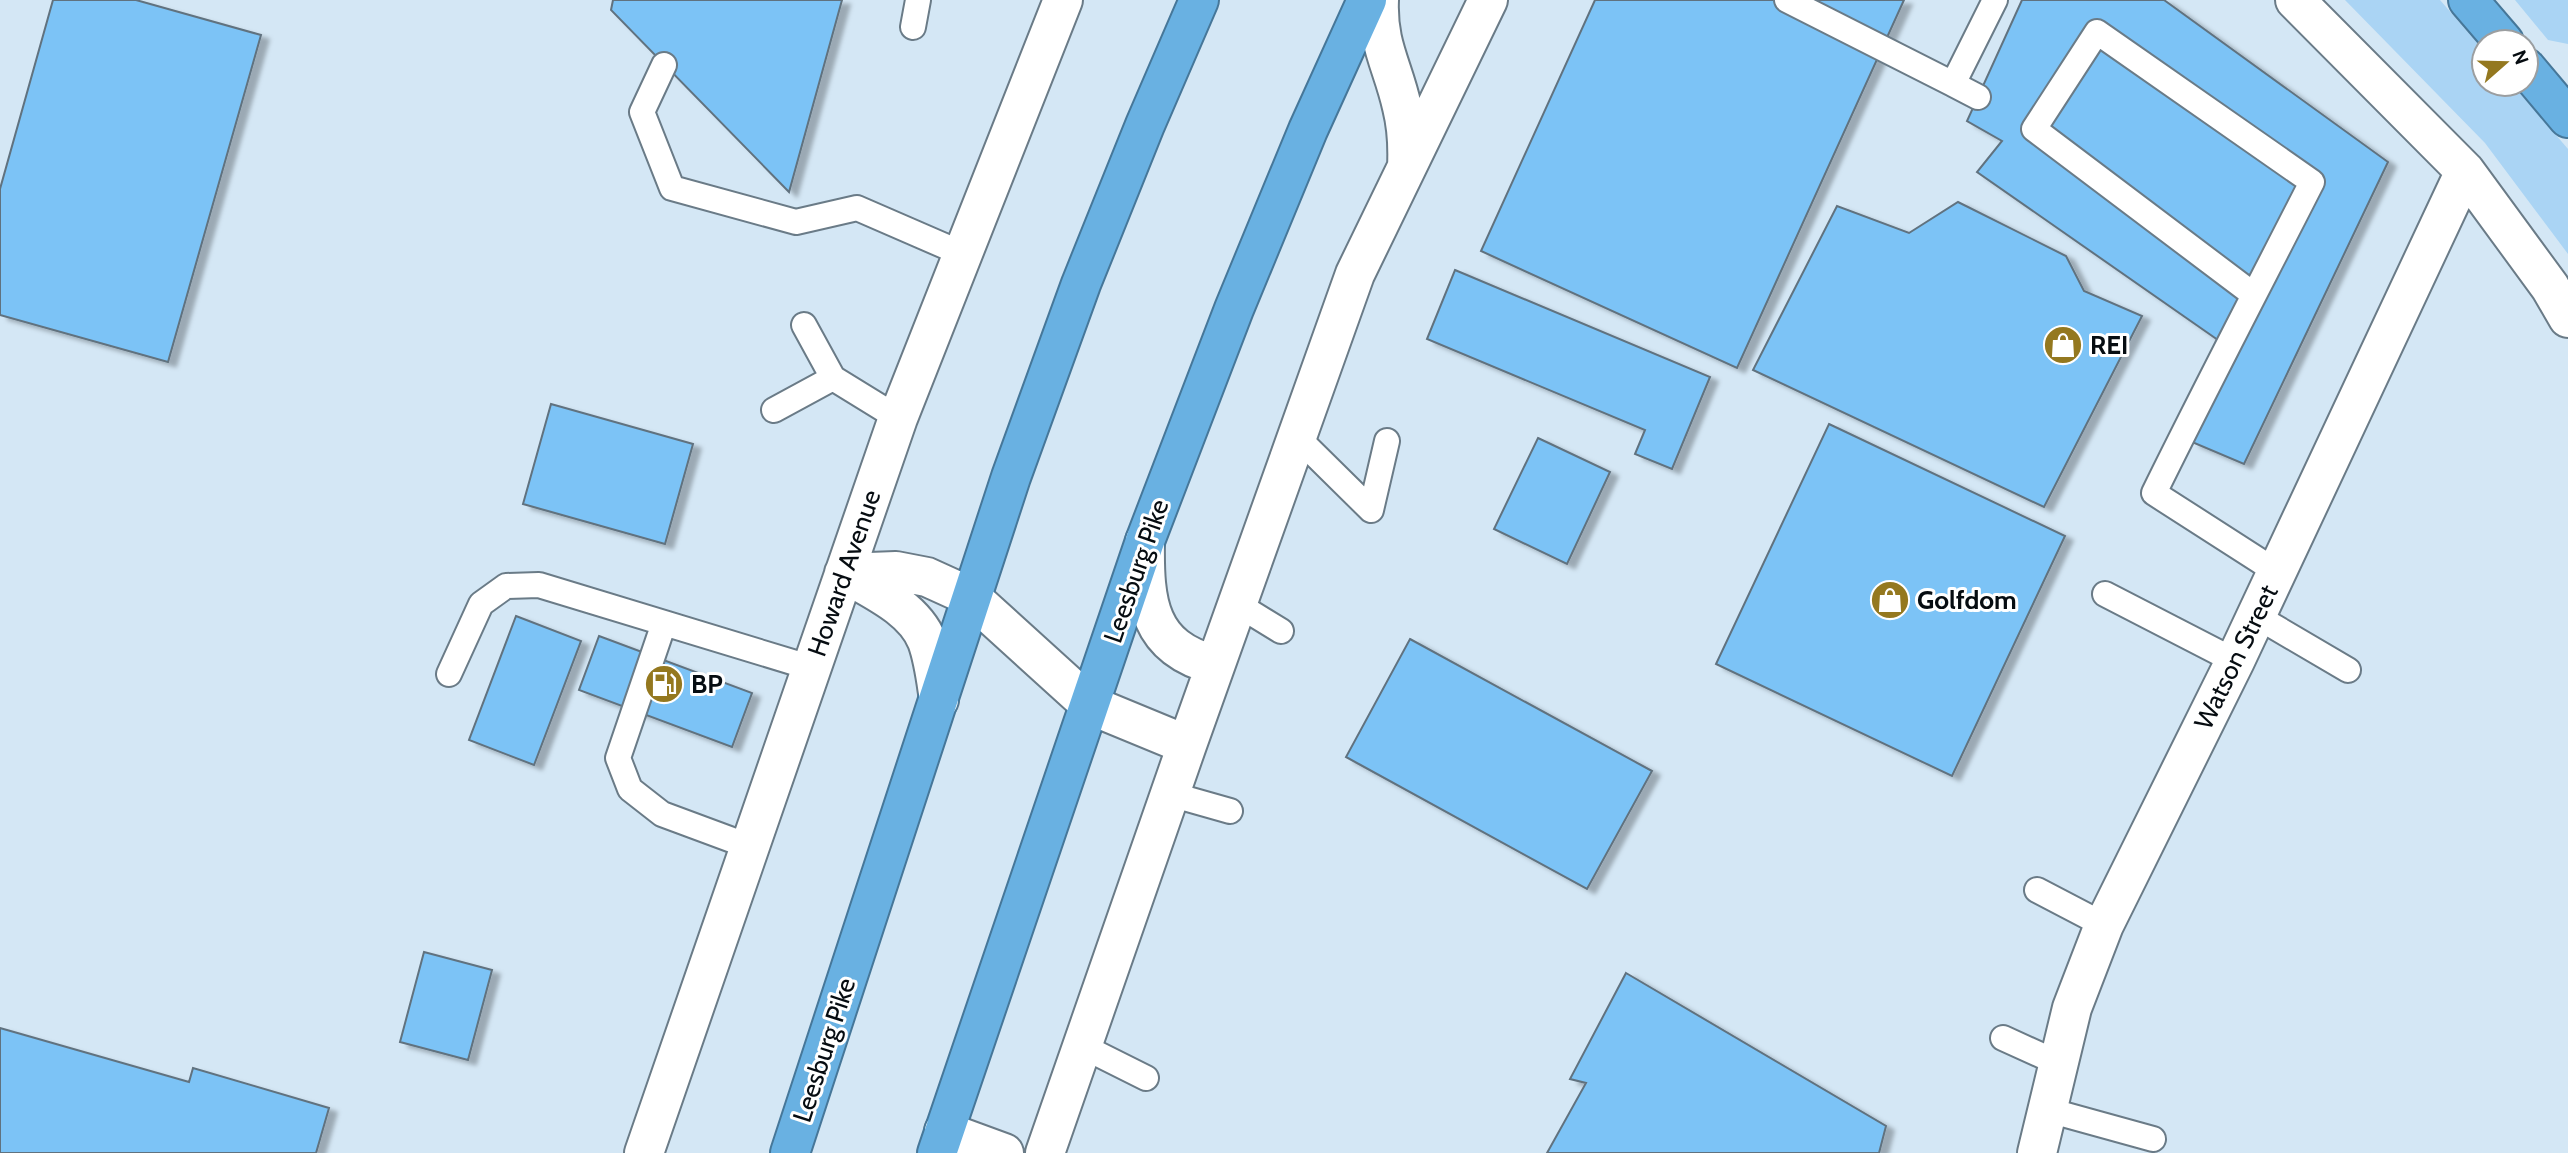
<svg xmlns="http://www.w3.org/2000/svg" width="2568" height="1153" font-family="Cabin,sans-serif">
  <style>
    .green { fill: #aad4f4 }
    .building { fill: #7bc3f6; stroke: #61727f; stroke-width: 2; filter: url(#shadow) }
    .lines { fill: none; stroke-linecap: round; stroke-linejoin: round }
    .lane-casing { stroke: #6a7b87; stroke-width: 28 }
    .street-casing { stroke: #6a7b87; stroke-width: 42 }
    .highway-casing { stroke: #467799; stroke-width: 42 }
    .lane { stroke: #fff; stroke-width: 24 }
    .street { stroke: #fff; stroke-width: 38 }
    .highway { stroke: #69b1e2; stroke-width: 38 }
    .labels { text-anchor: middle; stroke-width: 6; stroke-linejoin: round; paint-order: stroke }
    .poi-label { font-size: 26px; font-weight: bold; fill: #060c11; stroke: #fff; text-anchor: start }
    .street-label { font-size: 26px; fill: #060c11; stroke: #fff }
  </style>
  <defs>
    <filter id="shadow"><feDropShadow dx="8" dy="4.5" stdDeviation="2" flood-color="#0004"/></filter>
  </defs>
  <rect width="100%" height="100%" fill="#d4e7f5"/>
  <!-- green -->
  <path class="green" d="M2345,0H2440L2484,51V84H2512L2568,149V254L2485,143Z
    M2515,0H2568V44L2548,40Z"/>
  <!-- building -->
  <path class="building" d="M53,0H136L261,35L168,362L0,315V189Z
    M613,0H842L789,192L611,10Z
    M1595,0H1904L1737,368L1481,251Z
    M2022,0H2164L2388,162L2244,464L2192,442L2238,354L1977,172L2002,141L1967,121Z
    M1958,202L2066,256L2084,291L2142,316L2044,507L1753,370L1837,206L1909,233Z
    M1455,270L1710,377L1672,469L1635,454L1645,430L1427,339Z
    M551,404L693,444L665,544L523,504Z
    M1829,424L2065,536L1952,776L1716,664Z
    M1538,438L1610,472L1567,564L1494,529Z
    M516,616L581,641L534,765L469,740Z
    M599,636L752,693L732,747L579,690Z
    M1410,639L1652,771L1587,889L1346,757Z
    M424,952L492,970L468,1060L400,1042Z
    M1626,973L1886,1126L1879,1153H1547L1586,1083L1570,1079Z
    M0,1028L189,1082L193,1068L329,1108L316,1153H0Z"/>
  <g class="lines">
    <!-- lane casing -->
    <g class="lane-casing">
      <path id="lane" d="M1787,0L1953,84
        M913,27L918,0
        M664,65L642,112L672,188L796,222L857,208L963,254
        M1978,97L1953,84L1995,0
        M2254,295L2034,129L2097,32L2312,182C2259,286 2205,389 2154,493L2277,572
        M833,378L898,418
        M774,410L833,378L804,325
        M1297,437L1371,510
        M1371,510L1387,441
        M2105,594L2235,661
        M1237,604L1281,631
        M2256,616L2348,670
        M664,623L618,758L630,789L662,814L751,847
        M449,674L481,604L506,586L539,585L812,668
        M1170,794L1230,811
        M2037,890L2104,925
        M2003,1038L2058,1063
        M1082,1046L1146,1078
        M2048,1110L2153,1139"/>
    </g>
    <!-- street casing -->
    <g class="street-casing">
      <path id="street" d="M1379,0C1377,45 1393,66 1402,107C1407,127 1408,146 1407,167
        M2295,0L2465,171L2550,287L2568,318
        M1145,541C1144,602 1148,648 1215,665
        M844,573L896,571L927,577L971,597L1090,705L1187,745
        M844,573C873,590 914,608 927,641C934,660 936,680 939,700
        M944,1131L1004,1153
        M644,1153L898,418L1063,0
        M1045,1153L1187,745L1355,274L1488,0
        M2037,1153L2072,1008L2104,925L2235,661L2465,171"/>
    </g>
    <!-- highway casing -->
    <g class="highway-casing">
      <path id="highway" d="M2468,0L2504,42
        M2526,68L2568,118
        M790,1153L1011,477L1081,284L1145,125L1199,0
        M937,1153L1145,541L1234,309L1308,130L1367,0"/>
    </g>
    <!-- lane -->
    <use href="#lane" class="lane"/>
    <!-- street -->
    <use href="#street" class="street"/>
    <!-- highway -->
    <use href="#highway" class="highway"/>
  </g>
  <!-- icons -->
  <defs>
    <g id="shop-disc" transform="scale(2.0125)"><circle r="9.5" fill="#94781f" stroke="#fff"/><path d="M-5-2.5h2.3a2.7 3.5 0 0 1 5.4 0H5L5.5 6h-11ZM-1.5-2.5h3a1.5 2.3 0 0 0-3 0Z" fill="#fff"/></g>
    <g id="fuel-disc" transform="scale(2.0125)"><circle r="9.5" fill="#94781f" stroke="#fff"/><path d="M-5.5-6h7V0h2V4h1.3V-2.5L3-4.5l.8-.8L6-3V5H2.5V1h-1V6h-7ZM-4.2-4.7v3.2H.2V-4.7Z" fill="#fff"/></g>
  </defs>
  <g fill-rule="evenodd">
    <use href="#shop-disc" x="2063" y="345"/>
    <use href="#shop-disc" x="1890" y="600"/>
    <use href="#fuel-disc" x="664" y="684"/>
  </g>
  <g class="labels">
    <!-- poi labels -->
    <g class="poi-label">
      <text x="2090" y="354">REI</text>
      <text x="1917" y="609">Golfdom</text>
      <text x="691" y="693">BP</text>
    </g>
    <!-- street labels -->
    <g class="street-label">
      <text transform="translate(1136 571) rotate(-71)" y="9">Leesburg Pike</text>
      <text transform="translate(844 573) rotate(-71)" y="9">Howard Avenue</text>
      <text transform="translate(2236 657) rotate(-64)" y="9">Watson Street</text>
      <text transform="translate(824 1050) rotate(-72)" y="9">Leesburg Pike</text>
    </g>
  </g>
  <!-- north arrow -->
  <g transform="translate(2505 63) rotate(70)"><circle r="33" fill="#ffffff" stroke="#9b9ea0" stroke-width="2"/>
  <path d="M0-5L12 26L0 18L-12 26Z" fill="#94781f"/>
  <text y="-10" font-size="19" font-weight="bold" text-anchor="middle" fill="#060c11">N</text>
  </g>
</svg>
